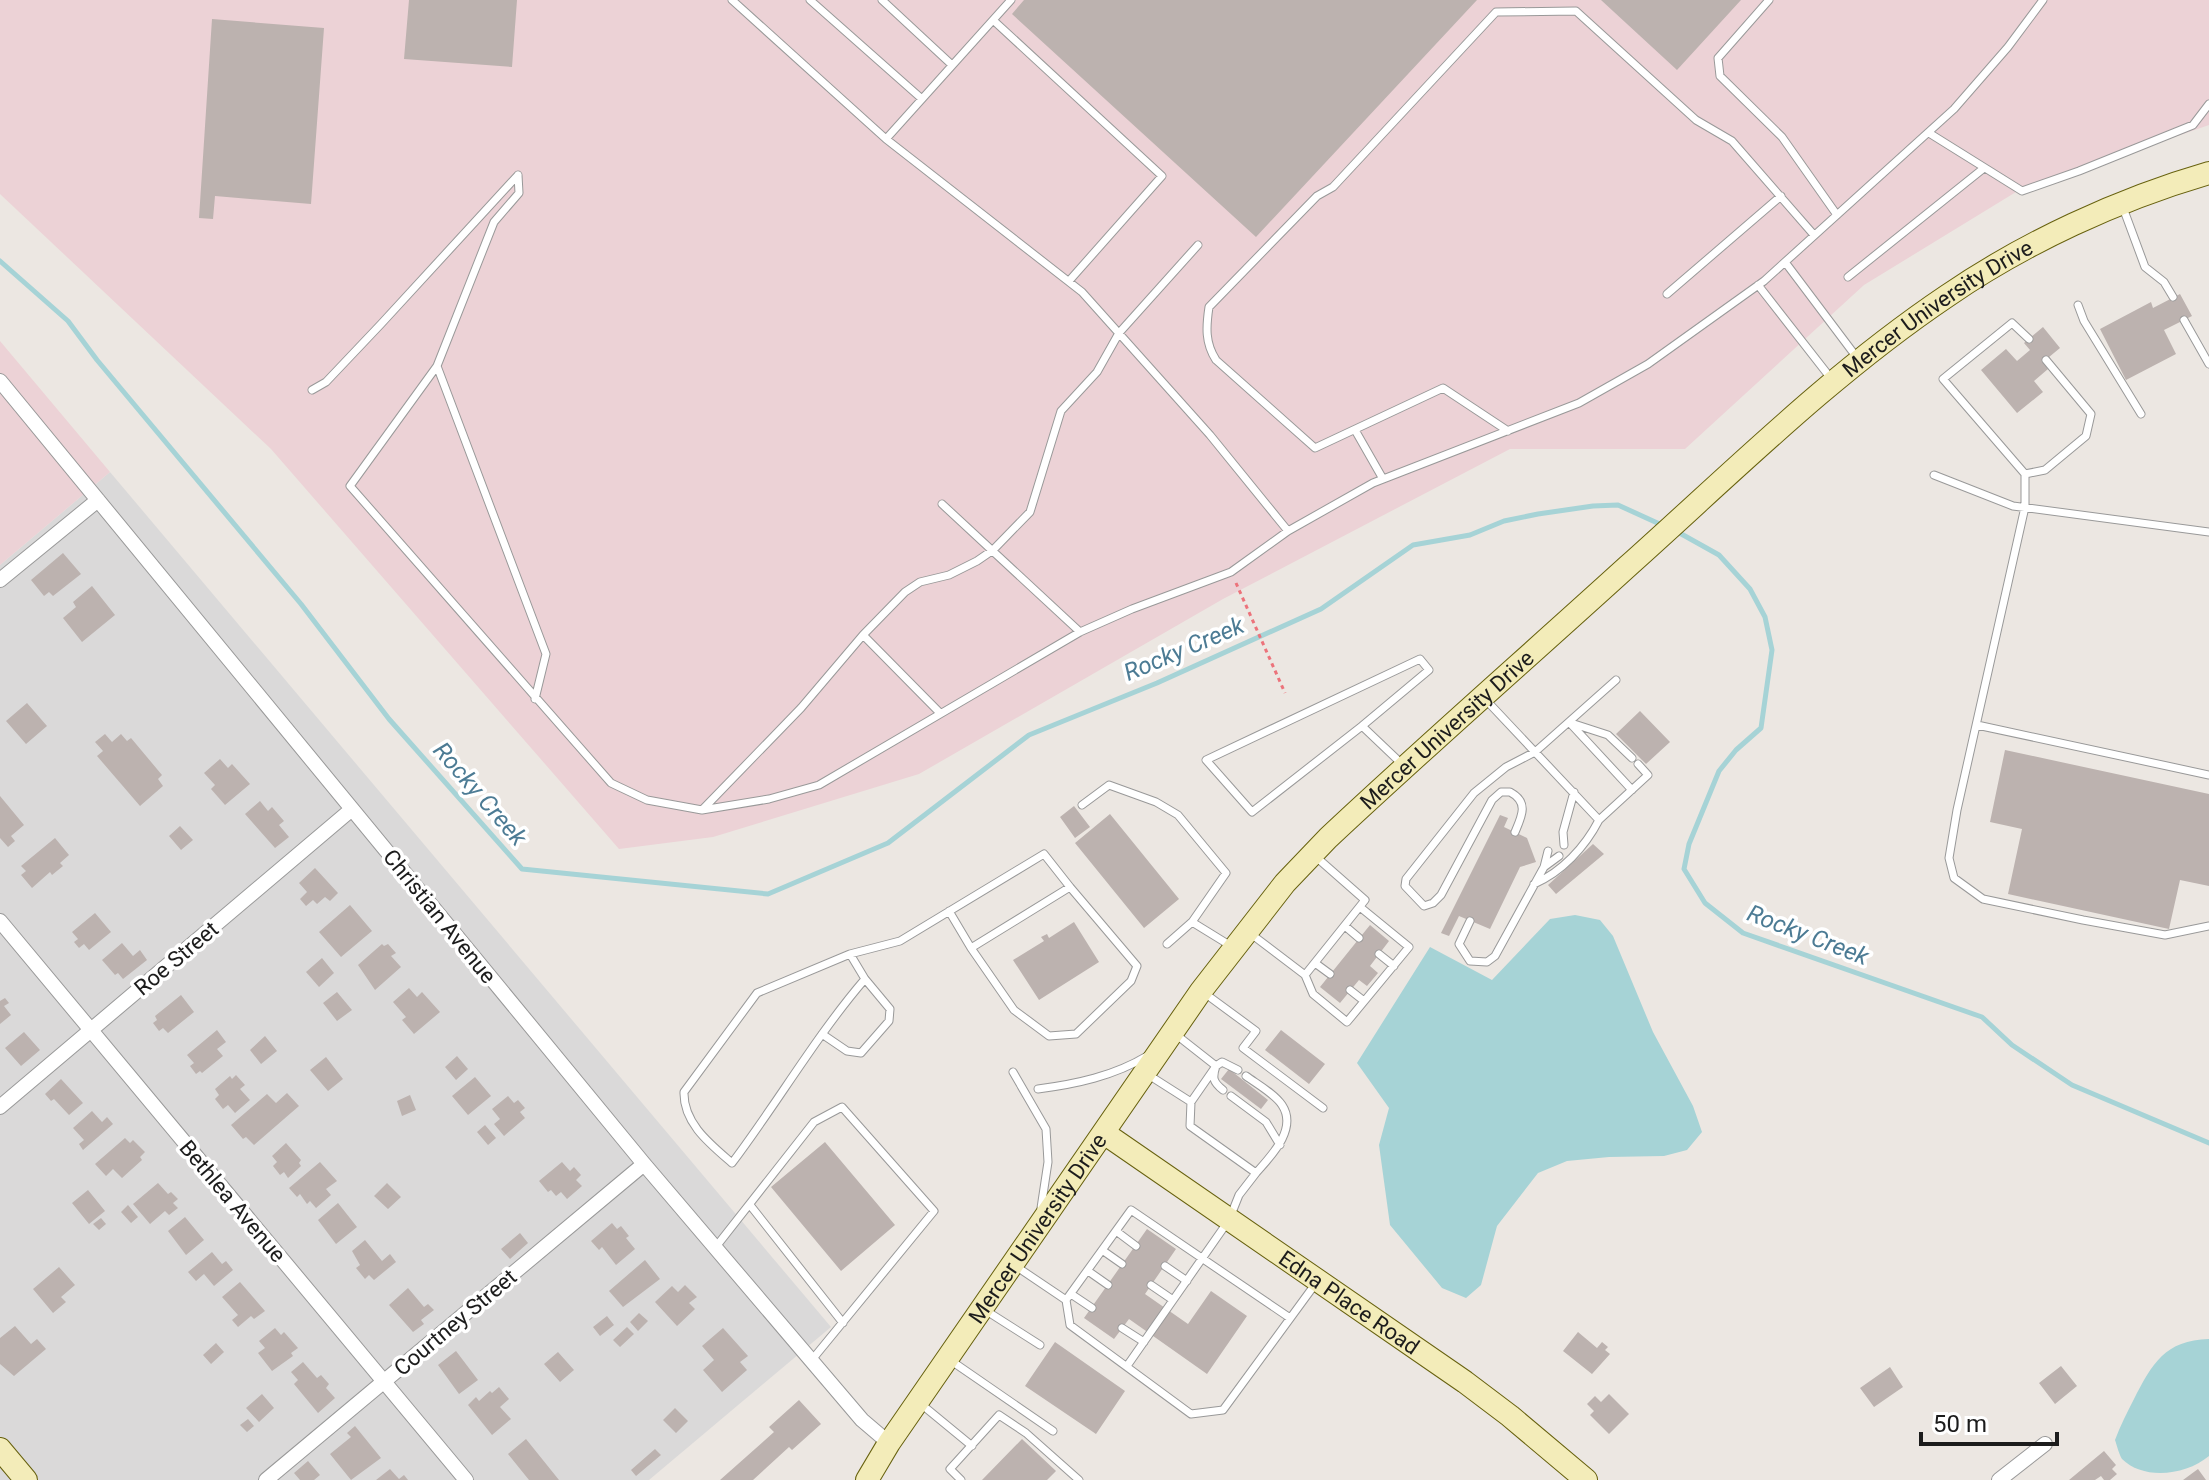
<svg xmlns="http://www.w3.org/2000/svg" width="2209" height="1480" font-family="Roboto,sans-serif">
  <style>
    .residential { fill: #dad9d9 }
    .commercial { fill: #ecd2d6 }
    .water { fill: #a6d3d6 }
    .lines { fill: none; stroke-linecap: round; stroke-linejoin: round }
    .stream { stroke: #a6d3d6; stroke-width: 5 }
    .building { fill: #bcb2af }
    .lane-casing { stroke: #999; stroke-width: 9 }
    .street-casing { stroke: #999; stroke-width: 16 }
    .secondary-casing { stroke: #67610e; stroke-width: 24 }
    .path { stroke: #ec737b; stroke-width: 3; stroke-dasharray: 4 4; stroke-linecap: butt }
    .lane { stroke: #fff; stroke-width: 7 }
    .street { stroke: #fff; stroke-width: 14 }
    .secondary { stroke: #f3ecb9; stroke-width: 22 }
    .labels { text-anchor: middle; stroke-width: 7; stroke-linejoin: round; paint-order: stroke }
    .street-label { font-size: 22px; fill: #1c1c1c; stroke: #fff }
    .water-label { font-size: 24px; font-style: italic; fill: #4c7b94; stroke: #fff }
  </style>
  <rect width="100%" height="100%" fill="#ece7e2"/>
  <!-- residential -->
  <path class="residential" d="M110,472L831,1327L649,1480H0V565Z"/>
  <!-- commercial -->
  <path class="commercial" d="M0,0H2209V125L2016,192L1864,285L1685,449H1510L1223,599L919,774L713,837L619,849L271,449L0,194Z
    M0,341L110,472L0,565Z"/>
  <!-- water -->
  <path class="water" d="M1575,915L1600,920L1613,936L1653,1032L1693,1106L1702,1132L1687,1150L1664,1156L1609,1157L1567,1161L1538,1173L1497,1226L1481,1285L1466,1298L1442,1288L1390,1225L1379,1145L1389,1108L1357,1063L1430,947L1492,980L1550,919Z
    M2209,1339V1456C2185,1476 2143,1480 2122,1459C2119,1454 2117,1446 2115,1440C2120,1426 2127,1413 2134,1399C2152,1364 2165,1340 2209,1339Z"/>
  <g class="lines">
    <!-- stream -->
    <path class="stream" d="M0,261L68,321L97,360L301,604L389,719L522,869L768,894L888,843L1029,735L1157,683L1321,609L1413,545L1470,535L1504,521L1538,514L1593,506L1618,505L1664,526
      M1676,531L1719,555L1750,589L1765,617L1772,650L1761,728L1736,750L1719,771L1689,844L1684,869L1705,903L1743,933L1982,1017L2012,1045L2072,1085L2209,1143"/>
  </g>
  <!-- building -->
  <path class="building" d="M409,0H517L512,67L404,59Z
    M1024,0H1477L1256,237L1012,14Z
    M1601,0H1741L1677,70Z
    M212,19L324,28L311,204L215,196L213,219L199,218Z
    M2180,294L2192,316L2164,330L2176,354L2126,380L2100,329L2151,302L2153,308Z
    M2043,327L2060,348L2043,362L2048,369L2034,381L2043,392L2017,413L1981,370L2006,349L2017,361L2030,350L2024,343Z
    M63,553L81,574L53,596L49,592L44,596L31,580Z
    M92,586L115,615L82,642L63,618L76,607L73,602Z
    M27,703L47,726L26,744L6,721Z
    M1640,711L1670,742L1646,764L1616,734Z
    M105,734L112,742L121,734L127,741L131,738L162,775L158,779L163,786L140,806L97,756L103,751L95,742Z
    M2005,750L2209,794V886L2180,880L2169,929L2008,894L2022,829L1990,822Z
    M220,759L228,768L232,764L250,784L225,805L211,789L215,785L204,773Z
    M0,796L24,825L11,836L15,841L8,847L0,838Z
    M260,801L268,811L272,807L284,821L279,825L289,837L275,848L245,814Z
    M1074,806L1090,827L1075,838L1060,817Z
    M1110,814L1179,899L1144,928L1075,843Z
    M1500,815L1508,818L1504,827L1527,838L1536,862L1520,867L1490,929L1459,916L1449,936L1441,933Z
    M180,826L193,840L181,850L169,836Z
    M55,838L69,855L60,863L63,866L52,875L50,872L32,888L21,875L26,871L21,866Z
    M1593,844L1604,854L1556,894L1548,885Z
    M315,868L338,893L330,901L325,897L317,904L313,900L306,906L300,899L307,892L299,883Z
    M350,905L372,931L341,957L319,932Z
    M95,913L111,932L89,950L84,944L79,948L74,942L78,939L72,932Z
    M1074,922L1099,962L1039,1000L1013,960L1044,941L1041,937L1047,934L1049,938Z
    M1370,925L1389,941L1370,966L1378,973L1367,986L1359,980L1340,1003L1320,987Z
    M122,943L133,956L140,950L147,960L123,979L118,973L115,975L102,960Z
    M382,944L384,946L388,944L396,953L391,956L401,967L375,990L358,965Z
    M322,958L334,973L319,987L306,972Z
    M409,988L417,997L422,992L440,1012L414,1034L402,1020L406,1017L393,1002Z
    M337,992L352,1010L337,1021L323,1003Z
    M181,995L194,1012L168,1033L163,1028L159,1031L153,1023L157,1020L155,1016Z
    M5,998L9,1003L4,1006L11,1015L0,1024V1001Z
    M217,1030L226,1042L217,1049L223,1056L202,1073L200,1071L196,1074L190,1066L194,1063L187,1055Z
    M1281,1030L1325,1064L1309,1084L1265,1050Z
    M24,1032L40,1050L21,1066L5,1048Z
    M265,1036L277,1051L261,1064L250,1050Z
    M457,1056L468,1069L456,1080L445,1067Z
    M326,1057L343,1079L328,1091L310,1070Z
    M1229,1069L1268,1100L1261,1109L1221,1079Z
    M236,1075L245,1085L240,1089L250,1100L235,1113L228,1105L223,1109L215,1099L219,1095L215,1089L230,1076L232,1079Z
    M475,1077L491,1096L468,1115L452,1096Z
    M61,1079L83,1103L69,1115L54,1099L51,1101L45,1094Z
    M287,1093L299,1106L254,1145L246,1137L243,1139L231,1125L267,1094L276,1103Z
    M410,1095L416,1110L402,1116L397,1101Z
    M508,1096L514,1103L518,1100L525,1108L520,1112L525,1118L504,1136L494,1124L500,1119L492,1109Z
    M92,1111L102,1122L107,1117L113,1124L83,1150L79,1144L84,1140L73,1128Z
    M485,1125L496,1138L488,1145L477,1132Z
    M125,1138L130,1143L133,1140L145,1152L140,1157L142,1160L122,1178L113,1169L106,1176L95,1164Z
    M825,1142L895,1225L841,1271L771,1187Z
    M286,1143L301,1160L299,1163L301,1166L288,1178L284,1172L280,1175L273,1166L277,1162L272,1156Z
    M320,1162L337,1181L326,1189L331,1195L316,1208L310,1201L307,1204L300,1194L297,1197L289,1188Z
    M562,1162L570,1171L574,1167L581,1175L576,1180L582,1186L567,1199L561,1192L556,1196L551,1190L548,1192L539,1181Z
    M158,1183L168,1194L171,1192L178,1199L173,1203L178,1208L169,1215L165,1211L150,1224L133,1204Z
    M387,1183L401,1197L388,1209L374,1196Z
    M88,1190L105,1211L89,1224L72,1203Z
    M338,1203L357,1227L336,1244L318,1220Z
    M128,1205L138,1217L131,1223L121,1212Z
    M185,1217L204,1240L186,1255L168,1231Z
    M101,1218L106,1224L99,1230L93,1224Z
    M612,1223L617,1229L621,1226L629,1236L626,1238L635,1249L616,1265L602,1247L599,1250L591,1241Z
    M1147,1229L1176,1249L1145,1294L1188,1324L1211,1291L1247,1316L1207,1374L1129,1319L1114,1339L1084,1318Z
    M520,1233L528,1243L510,1259L501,1249Z
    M365,1240L382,1261L390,1254L396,1262L374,1280L369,1275L365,1279L356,1268L360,1265L352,1251Z
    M212,1252L222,1264L226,1261L233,1270L214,1286L204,1274L196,1281L188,1272Z
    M645,1260L660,1279L623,1307L609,1291Z
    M59,1267L75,1285L61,1297L66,1302L53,1313L33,1289Z
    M240,1282L265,1311L254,1319L251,1316L238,1327L232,1320L238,1315L222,1297Z
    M685,1285L697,1297L689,1303L695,1309L677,1326L655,1302L672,1286L678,1292Z
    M408,1288L424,1307L428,1304L434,1310L421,1320L424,1324L413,1332L389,1305Z
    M639,1313L648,1321L638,1331L630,1322Z
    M607,1316L614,1325L600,1336L593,1327Z
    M15,1326L31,1344L37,1339L46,1349L14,1376L0,1364V1338Z
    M627,1327L634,1334L620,1347L613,1340Z
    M275,1328L281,1335L284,1332L298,1348L291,1353L293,1356L272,1371L258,1353L265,1348L259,1341Z
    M723,1328L748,1356L740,1362L747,1370L722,1392L703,1370L714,1360L702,1346Z
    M1578,1332L1597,1348L1602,1342L1608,1347L1605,1350L1610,1354L1592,1374L1563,1351Z
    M1055,1342L1125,1391L1096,1434L1025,1386Z
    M216,1343L224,1352L211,1364L203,1355Z
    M456,1351L478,1380L459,1394L438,1365Z
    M558,1352L574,1370L560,1382L544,1364Z
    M303,1362L317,1378L321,1375L329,1384L326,1388L335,1398L318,1413L294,1384L298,1380L291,1372Z
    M2061,1366L2077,1386L2055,1404L2039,1383Z
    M1890,1367L1903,1387L1874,1407L1860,1388Z
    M499,1387L509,1399L500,1407L511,1419L492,1435L468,1405L476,1397L479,1401L490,1391L492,1393Z
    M262,1394L274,1408L259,1422L246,1408Z
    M1609,1394L1629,1414L1609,1434L1590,1415L1594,1411L1587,1404L1595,1396L1601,1402Z
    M799,1400L821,1424L792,1450L789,1447L753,1480H720L774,1432L769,1427Z
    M675,1408L688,1421L676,1433L663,1420Z
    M248,1419L254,1426L247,1432L240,1425Z
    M355,1426L381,1458L351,1480L330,1454L351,1437L347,1433Z
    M526,1439L559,1480H529L508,1454Z
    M1022,1439L1056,1471L1047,1480H982Z
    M655,1449L661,1455L636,1476L631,1470Z
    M2104,1451L2116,1465L2112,1469L2117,1474L2110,1480H2104L2101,1476L2095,1480H2069Z
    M308,1461L320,1475L314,1480H300L294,1473Z
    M390,1469L399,1479L404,1475L408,1480H376Z
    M2198,1469L2206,1480H2183Z"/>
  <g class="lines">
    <!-- lane casing -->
    <g class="lane-casing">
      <path id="lane" d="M732,0L886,139L1082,292L1210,435L1288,531
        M810,0L922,99
        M882,0L952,65
        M1769,0L1718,58L1720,76L1782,137L1837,215
        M993,20L1162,176L1069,281
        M1929,133L2022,191L2079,171L2193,125L2209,104
        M886,139L1011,0
        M518,175L519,193L494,222L437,366L350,486L611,783L647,800L702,810L769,799L819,785L1080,632L1132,609L1231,572L1288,531L1373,483L1579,403L1648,364L1764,281L1954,109L2008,47L2043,0
        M2122,205L2145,267L2164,282L2173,297
        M1785,262L1858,359
        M1848,277L1984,168
        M1758,285L1833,381
        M1667,294L1781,196
        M2078,305L2084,321L2141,414
        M2184,320L2209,364
        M2029,339L2012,323L1943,379L2025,474V507L1957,810L1949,858L1954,878L1983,899L2083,920L2165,935L2209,926
        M437,366L546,654L535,699
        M312,390L326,382L381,324L518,175
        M1355,430L1383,479
        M1508,431L1443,388L1315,448L1216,360C1205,343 1206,327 1209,307L1317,196L1333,187L1496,12L1576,11L1696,120L1732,141L1814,235
        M2025,474L2045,470L2086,436L2091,414L2046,360
        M1934,475L2013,506L2209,532
        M942,504L1080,632
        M863,635L940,713
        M1486,700L1599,820L1648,775L1638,764
        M1569,722L1632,790
        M1571,723L1608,735L1632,758
        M1977,725L2209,775
        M1362,726L1252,812L1206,760L1420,659L1429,670L1362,726L1403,765
        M1082,805L1109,785L1156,802L1178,815L1226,873L1192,922
        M703,809L801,708L863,635L905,592L920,582L949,575L977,561L993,550L1030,512L1061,411L1097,372L1119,333L1198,245
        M1515,832C1522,816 1529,802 1510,792H1501L1492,800L1441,895L1433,903L1424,906L1405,886L1406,879L1474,793L1506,767L1535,752L1616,680
        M1564,845L1563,832L1574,792
        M1544,867L1559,856
        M1534,884C1562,872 1585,847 1599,820
        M949,911L971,948
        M1470,921L1459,944L1470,961L1487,962L1495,956L1544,867L1548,851
        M1345,926L1359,938
        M1251,934L1305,975L1365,900L1315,856
        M1167,944L1192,922L1231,946
        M850,954L900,941L1044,854L1070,887L971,948L1014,1010L1049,1036L1076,1034L1131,981L1137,966L1070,887
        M1379,954L1394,966
        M1315,963L1330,974
        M1305,975L1313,994L1347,1022L1409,947L1360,907
        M1350,990L1364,1001
        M1203,992L1256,1031L1243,1048L1323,1108
        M1174,1033L1216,1066C1212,1078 1213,1082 1223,1090
        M822,1034L847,1051L861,1053L889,1021L890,1009L865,979L850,954L757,993L684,1092C683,1123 710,1144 732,1163C778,1102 816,1036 865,979
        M1013,1072L1046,1129L1048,1162L1041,1208
        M1147,1074L1191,1102
        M1246,1076C1257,1084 1275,1094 1282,1105C1298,1129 1271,1156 1256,1173
        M1038,1089C1076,1084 1114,1076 1147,1056
        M1231,1096L1266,1122L1280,1145
        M750,1205L843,1323
        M1116,1231L1136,1246
        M715,1248L814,1122L842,1107L934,1211L811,1361
        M1102,1250L1122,1264
        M1014,1265L1066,1300L1070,1325L1191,1414L1223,1410L1316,1283
        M1165,1266L1187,1281
        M1088,1271L1108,1285
        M1151,1285L1173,1300
        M1071,1294L1092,1308
        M1066,1300L1131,1210L1290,1318
        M985,1310L1040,1345
        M1122,1328L1144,1342
        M950,1360L1053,1431
        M1127,1366L1229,1220L1239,1195L1256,1173L1190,1126L1191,1102L1216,1066L1222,1062L1238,1070
        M921,1404L972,1446
        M961,1480L950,1469L999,1415L1026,1433L1079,1480"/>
    </g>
    <!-- street casing -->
    <g class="street-casing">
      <path id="street" d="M0,381L644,1164L862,1420L889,1443
        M0,580L98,500
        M0,921L466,1480
        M0,1107L352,809
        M266,1480L644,1164
        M1999,1480L2045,1444"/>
    </g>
    <!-- secondary casing -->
    <g class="secondary-casing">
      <g id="secondary">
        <path id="s1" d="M1104,1133L1465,1382L1510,1416L1586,1480"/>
        <path d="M0,1449L26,1480"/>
        <path id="s2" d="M867,1480L889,1443L1201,991L1285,883L1328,838C1426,746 1528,657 1628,566C1732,473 1831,374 1947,296C2024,243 2119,199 2209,173"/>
      </g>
    </g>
    <!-- path -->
    <path class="path" d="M1236,583L1285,693"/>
    <!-- lane -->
    <use href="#lane" class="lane"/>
    <!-- street -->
    <use href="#street" class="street"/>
    <!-- secondary -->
    <use href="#secondary" class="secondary"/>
  </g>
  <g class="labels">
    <!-- street labels -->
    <g class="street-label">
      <text dy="8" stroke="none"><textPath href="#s2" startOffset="1600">Mercer University Drive</textPath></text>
      <text dy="8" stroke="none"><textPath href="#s2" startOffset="952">Mercer University Drive</textPath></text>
      <text transform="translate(440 916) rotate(51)" y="8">Christian Avenue</text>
      <text transform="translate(176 958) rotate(-40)" y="8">Roe Street</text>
      <text transform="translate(233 1201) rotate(50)" y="8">Bethlea Avenue</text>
      <text dy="8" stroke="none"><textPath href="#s2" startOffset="304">Mercer University Drive</textPath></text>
      <text dy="8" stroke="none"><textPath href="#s1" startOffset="298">Edna Place Road</textPath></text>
      <text transform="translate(455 1322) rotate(-40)" y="8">Courtney Street</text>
    </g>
    <!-- water labels -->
    <g class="water-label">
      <text transform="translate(1184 649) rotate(-23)" y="8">Rocky Creek</text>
      <text transform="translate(480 794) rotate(49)" y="8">Rocky Creek</text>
      <text transform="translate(1808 935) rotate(21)" y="8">Rocky Creek</text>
    </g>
  </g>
  <!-- scale -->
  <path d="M1921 1432v12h136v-12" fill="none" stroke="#1c1c1c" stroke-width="4"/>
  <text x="1933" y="1432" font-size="24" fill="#1c1c1c" stroke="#ffffff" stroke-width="6" paint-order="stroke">50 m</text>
</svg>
